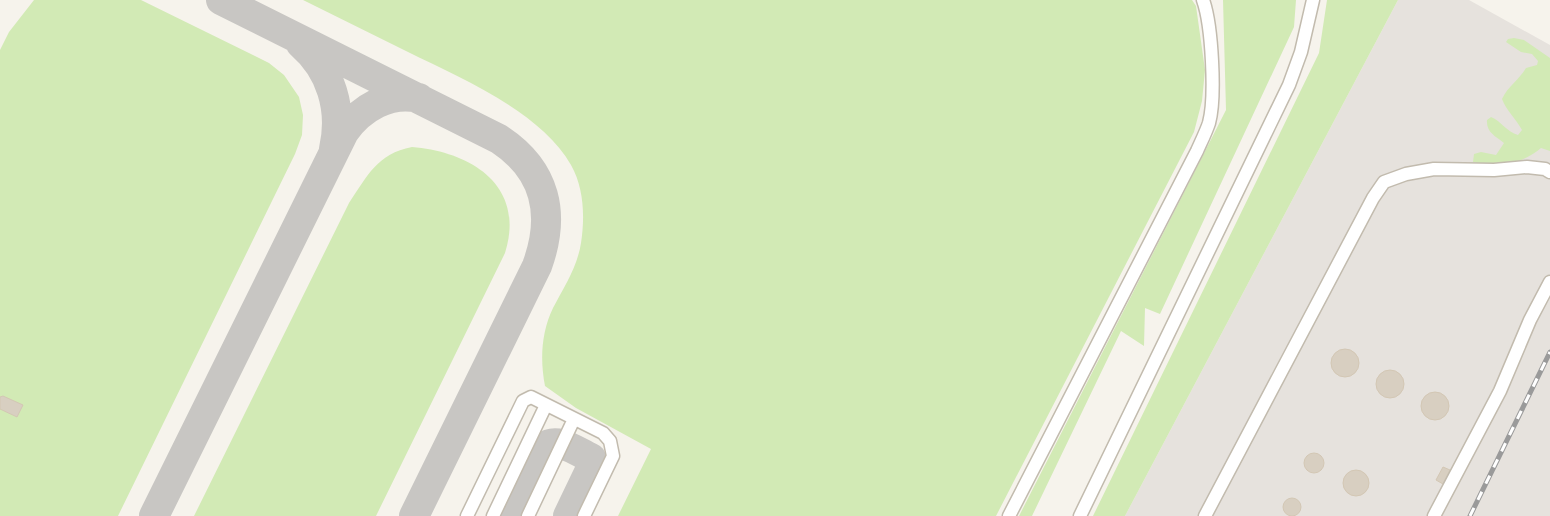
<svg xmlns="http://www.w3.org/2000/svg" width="1550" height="516" font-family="Montserrat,sans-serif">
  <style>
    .industrial { fill: #e6e2dd }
    .green { fill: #d2eab5 }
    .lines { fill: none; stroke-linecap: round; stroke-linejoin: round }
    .taxiway { stroke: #c8c6c3; stroke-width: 30 }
    .building { fill: #d8cfc1; stroke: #d3c7b4 }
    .minor-casing { stroke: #c2bbae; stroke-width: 15 }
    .minor { stroke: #fff; stroke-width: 12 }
    .rail-casing { stroke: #9a9a9a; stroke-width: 5 }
    .rail { stroke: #fff; stroke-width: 3; stroke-dasharray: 9; stroke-linecap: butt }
  </style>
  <rect width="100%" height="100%" fill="#f6f3ec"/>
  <!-- industrial -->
  <path class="industrial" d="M1398,0H1469L1550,45V516H1125Z"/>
  <!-- green -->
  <path class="green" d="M34,0H141L269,63L284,75L299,97L303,115L302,135L295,154L118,516H0V50L9,32Z
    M303,0H1192L1196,6L1205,70L1202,101L1194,132L996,516H618L651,449L576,408L545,386C540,360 541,333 553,308C564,287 577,268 581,243C585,217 584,188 571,165C541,112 461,78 408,52C373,35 338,17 303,0Z
    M1223,0H1296L1294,27L1160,314L1145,308L1144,346L1121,331L1032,516H1019L1226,110Z
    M1327,0H1398L1125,516H1093L1319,53Z
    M1514,38L1524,40L1550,58V151L1541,148C1522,164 1497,169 1473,162L1474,154L1481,152L1496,155L1504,143C1495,136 1486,132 1487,120L1491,117C1501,121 1507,132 1518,135L1522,130C1516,119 1506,110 1502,99C1508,86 1519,80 1526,68L1537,65L1538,61L1532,54L1521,52L1506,42L1508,39Z
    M412,147C472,152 526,186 505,253L376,516H194L349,203C368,175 377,154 412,147Z"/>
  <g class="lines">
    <!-- taxiway -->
    <path class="taxiway" d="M221,0L499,139C546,170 556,214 537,266L414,516
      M301,44C331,70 343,109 334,149
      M154,516L344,132C361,108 390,91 419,98
      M510,516L544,447C558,436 577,452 591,458L592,466L568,516"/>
  </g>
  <!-- building -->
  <path class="building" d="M1331 363a14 14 0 1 1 28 0a14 14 0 1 1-28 0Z
    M1376 384a14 14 0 1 1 28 0a14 14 0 1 1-28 0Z
    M1421 406a14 14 0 1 1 28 0a14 14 0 1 1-28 0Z
    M3,396L23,405L17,417L0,409V397Z
    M1304 463a10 10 0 1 1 20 0a10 10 0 1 1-20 0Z
    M1443,467L1450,470L1443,484L1436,480Z
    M1343 483a13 13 0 1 1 26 0a13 13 0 1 1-26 0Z
    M1283 507a9 9 0 1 1 18 0a9 9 0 1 1-18 0Z"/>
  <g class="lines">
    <!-- minor casing -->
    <g class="minor-casing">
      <path id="minor" d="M467,516L523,401L531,397L603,433L610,441L613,456L584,516
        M493,516L546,405
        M528,516L574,419
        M1009,516L1197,151C1201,142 1206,132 1209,123C1216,97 1212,25 1203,0
        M1080,516L1289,85L1301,52L1313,0
        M1205,516L1373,198L1384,182L1406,174L1434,169L1494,170L1527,167L1545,169L1550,172
        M1434,516L1500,391L1530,320L1550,282"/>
    </g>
    <!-- minor -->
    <use href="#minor" class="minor"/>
    <!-- rail casing -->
    <g class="rail-casing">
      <path id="rail" d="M1470,516L1550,352"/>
    </g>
    <!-- rail -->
    <use href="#rail" class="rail"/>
  </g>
</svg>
